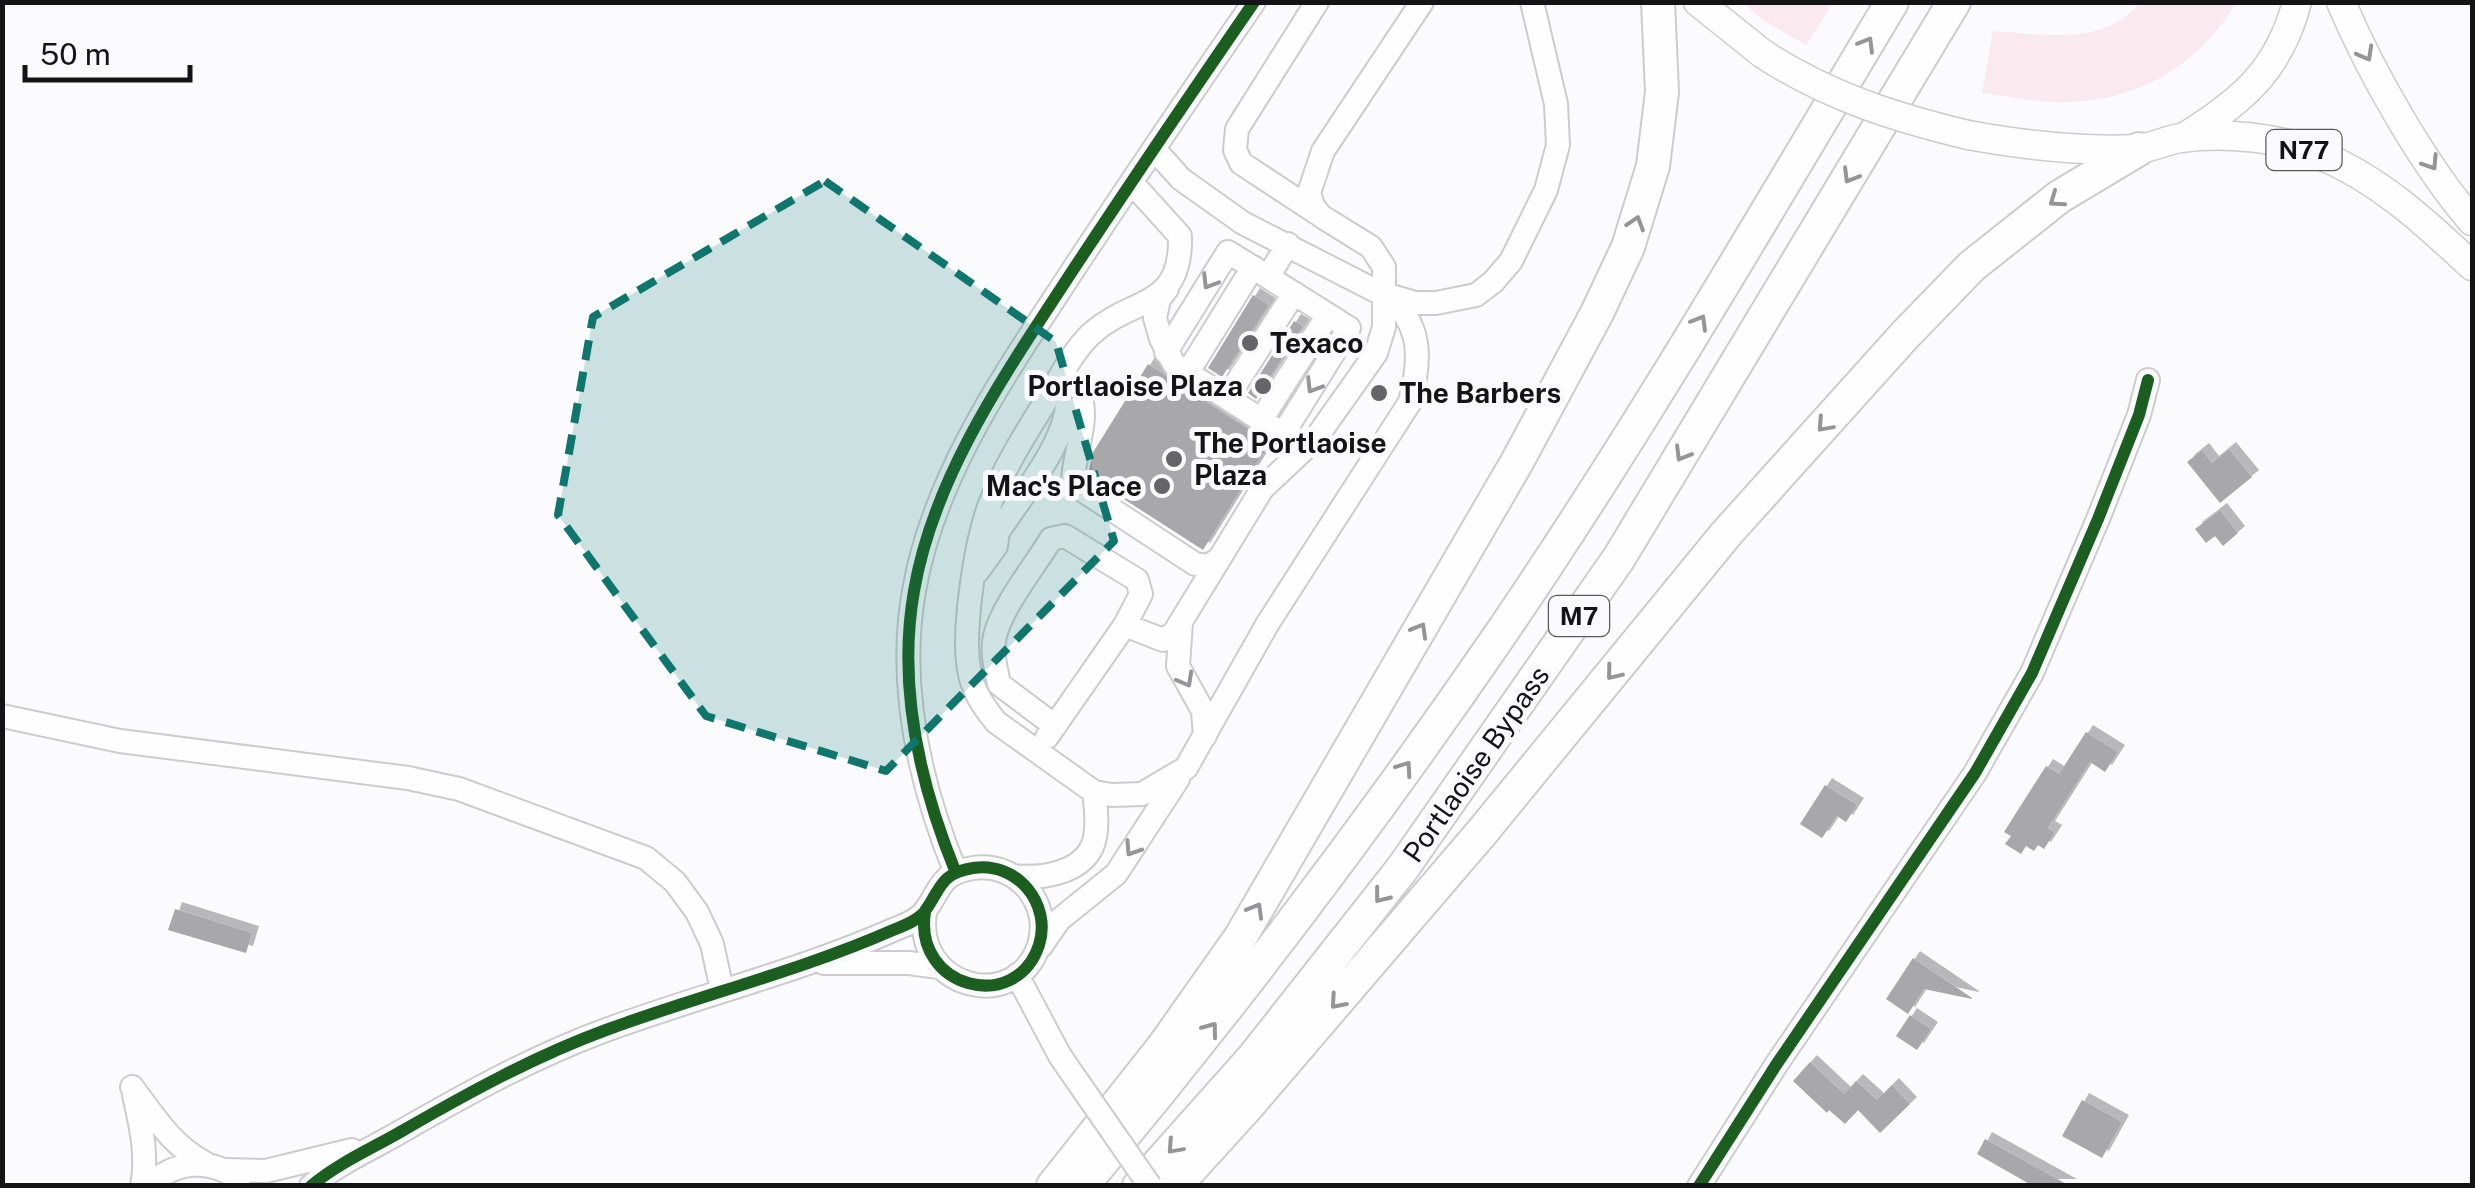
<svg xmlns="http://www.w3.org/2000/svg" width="2475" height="1188" font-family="'Public Sans',sans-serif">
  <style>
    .green { fill: #fae9ef }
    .building { fill: #a8a7a9; filter: url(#shadow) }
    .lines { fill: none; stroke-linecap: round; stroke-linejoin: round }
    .minor-casing { stroke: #ccccce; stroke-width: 26 }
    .major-casing { stroke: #ccccce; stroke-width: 31 }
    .highway-casing { stroke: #ccccce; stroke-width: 36 }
    .minor { stroke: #fefeff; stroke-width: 22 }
    .major { stroke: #fefeff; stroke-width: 28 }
    .highway { stroke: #fefeff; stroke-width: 32 }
    .minor-bridge-casing { stroke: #ccccce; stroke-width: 26; stroke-linecap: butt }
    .major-bridge-casing { stroke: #ccccce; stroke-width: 31; stroke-linecap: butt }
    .minor-bridge { stroke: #fefeff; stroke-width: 22 }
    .major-bridge { stroke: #fefeff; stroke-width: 28 }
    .cycleway-casing { stroke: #fafafe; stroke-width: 19 }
    .cycleway { stroke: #1b5e20; stroke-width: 12 }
    .oneway { stroke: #959597 }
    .marked { fill: #0f766e; fill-opacity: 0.2; stroke: #0f766e; stroke-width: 8; stroke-dasharray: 20 12; stroke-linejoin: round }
    .poi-dot { fill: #656568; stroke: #fafafe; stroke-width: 4 }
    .labels { text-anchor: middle; stroke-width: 10; stroke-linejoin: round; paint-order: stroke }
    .shield { fill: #fafafe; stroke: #59595c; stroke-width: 2.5 }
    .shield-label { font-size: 25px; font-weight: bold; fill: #141417 }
    .poi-label { font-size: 28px; font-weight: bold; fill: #141417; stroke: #fafafe; text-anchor: start }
    .street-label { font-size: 28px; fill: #141417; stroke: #fafafe }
  </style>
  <defs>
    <filter id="shadow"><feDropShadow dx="7" dy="-7" stdDeviation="0" flood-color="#0004"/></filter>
  </defs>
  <rect width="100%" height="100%" fill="#fbfbfd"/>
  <!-- green -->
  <path class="green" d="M2140,2L2236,3C2199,66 2135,103 2060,102C2034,102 2007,96 1982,93L1993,31C2042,34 2105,47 2140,2Z
    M1743,3H1833L1806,45L1763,20Z"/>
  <!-- building -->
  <path class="building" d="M1253,295L1269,305L1222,377L1208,368Z
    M1294,321L1303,326L1256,399L1248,393Z
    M1148,364L1270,443L1203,550L1088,476L1092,454Z
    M2229,449L2252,477L2220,503L2187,462L2202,450L2212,463Z
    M2220,510L2238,533L2223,546L2215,536L2206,543L2195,529Z
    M2086,732L2118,752L2105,772L2090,762L2048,828L2055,832L2044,849L2038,845L2034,851L2026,846L2021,854L2005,844L2011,836L2004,832L2046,766L2059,774Z
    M1825,785L1857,805L1846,822L1837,816L1822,838L1800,824Z
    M175,909L252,933L246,953L168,930Z
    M1913,958L1972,998V999L1924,989L1908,1014L1886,999Z
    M1910,1015L1931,1029L1917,1050L1896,1036Z
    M1810,1062L1844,1094L1856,1081L1877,1100L1892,1085L1910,1104L1880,1133L1858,1110L1845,1124L1829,1110L1827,1113L1793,1081Z
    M2082,1100L2122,1122L2102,1158L2062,1136Z
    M1985,1139L2070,1186H2033L1977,1154Z"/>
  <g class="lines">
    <!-- minor casing -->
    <g class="minor-casing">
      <path id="minor" d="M1155,150L1181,179L1243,223L1378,292L1415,303H1436L1476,295L1493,282L1511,261L1546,190L1558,145L1556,104L1532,2
        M1132,183L1180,236C1182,310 1133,296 1091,334C1072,352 1058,381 1044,404C1024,436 1004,468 990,504C976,541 962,630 969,669C972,690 983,706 996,722L1094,792L1112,795L1142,794L1186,768L1268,623L1410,402C1421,359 1423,324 1386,295
        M1317,213L1241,163L1235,150L1237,129L1317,2
        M1167,289L1159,299L1155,318L1161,339L1174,364L1283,434L1349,328L1268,277L1288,244
        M1166,352L1228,252L1268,277
        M1188,372L1253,267
        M1063,374C1067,380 1076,387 1079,393C1091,419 1072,457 1073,484L1195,564L1208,566L1219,559
        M1227,398L1294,293
        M1261,420L1328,315
        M978,571L996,546L998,532C1022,495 1075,433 1067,388
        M1181,622L1178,666L1203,711L1205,736
        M2,716L120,741L408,778L459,789L646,858L675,882L697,912L712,944L722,990
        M1055,726L999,684C996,668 991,652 995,636C1002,606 1035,566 1051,539L1065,536L1137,580L1141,594L1125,625L1163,640L1174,633L1262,489L1316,438L1376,353L1384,327V267L1371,247L1321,216L1313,206L1309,193L1323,151L1422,2
        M1047,737L1125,625
        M956,873C920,785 897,687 914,591C934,474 1008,370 1071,273C1131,182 1192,92 1254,2
        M1014,876C1040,879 1079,874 1092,847C1099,832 1096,807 1094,792
        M1041,946L1059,920L1116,874L1178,779
        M824,963H909L939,967
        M1017,975L1060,1056
        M132,1087C154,1116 172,1146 205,1163
        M134,1095C141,1126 148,1155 142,1186
        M226,1170L266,1171L352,1150
        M148,1186C175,1161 208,1157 239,1179
        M311,1186C338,1163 373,1148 402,1131C468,1093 535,1056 606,1030C701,995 800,971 893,930C903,926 919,920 925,911C941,889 940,873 973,868C1017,861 1052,904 1039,945C1016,1015 913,988 925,912
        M1699,1186L1776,1065L1975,773L2032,673L2098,519L2139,415L2148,380"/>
    </g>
    <!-- major casing -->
    <g class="major-casing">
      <path id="major" d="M1698,2L1763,54
        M2341,2C2370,71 2424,166 2472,221
        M1968,135C2023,145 2081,152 2137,149C2152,148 2166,140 2181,138C2224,132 2278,137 2318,154C2379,179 2425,222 2472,266
        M2183,138C2241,102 2279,71 2297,2"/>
    </g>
    <!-- highway casing -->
    <g class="highway-casing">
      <path id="highway" d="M1053,1186L1163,1047L1240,938L1517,462L1597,313L1628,247L1653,166L1662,92L1658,2
        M1082,1186C1231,1008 1371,823 1502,632C1641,428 1765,214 1892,2
        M1139,1186L1253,1058L1402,869L1619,558L1954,2
        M1175,1186L1245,1109L1483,831L1726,534L1905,335L1972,266L2059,197L2139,149"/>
    </g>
    <!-- minor -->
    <use href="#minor" class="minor"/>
    <!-- major -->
    <use href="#major" class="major"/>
    <!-- highway -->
    <use href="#highway" class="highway"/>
    <!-- minor-bridge casing -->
    <g class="minor-bridge-casing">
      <path id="minor-bridge" d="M1060,1056L1150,1186"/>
    </g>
    <!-- major-bridge casing -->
    <g class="major-bridge-casing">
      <path id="major-bridge" d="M1763,54C1828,96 1893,117 1968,135"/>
    </g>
    <!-- minor-bridge -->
    <use href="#minor-bridge" class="minor-bridge"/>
    <!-- major-bridge -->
    <use href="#major-bridge" class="major-bridge"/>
    <!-- cycleway casing -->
    <g class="cycleway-casing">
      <path id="cycleway" d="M956,873C920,785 897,687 914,591C934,474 1008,370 1071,273C1131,182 1192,92 1254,2
        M311,1186C338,1163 373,1148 402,1131C468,1093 535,1056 606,1030C701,995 800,971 893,930C903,926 919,920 925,911C941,889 940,873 973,868C1017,861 1052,904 1039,945C1016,1015 913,988 925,912
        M1699,1186L1776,1065L1975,773L2032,673L2098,519L2139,415L2148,380"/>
    </g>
    <!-- cycleway -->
    <use href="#cycleway" class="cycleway"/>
  </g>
  <!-- one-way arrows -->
  <defs><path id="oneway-chevron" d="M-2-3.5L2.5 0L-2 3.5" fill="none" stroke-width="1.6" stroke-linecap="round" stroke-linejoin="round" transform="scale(2.5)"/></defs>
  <g class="oneway">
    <use href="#oneway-chevron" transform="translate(1867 44) rotate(-59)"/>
    <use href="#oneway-chevron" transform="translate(2366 54) rotate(61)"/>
    <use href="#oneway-chevron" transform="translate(2431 163) rotate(57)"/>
    <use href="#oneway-chevron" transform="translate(1850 176) rotate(121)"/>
    <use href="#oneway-chevron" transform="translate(2056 200) rotate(145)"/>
    <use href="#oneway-chevron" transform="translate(1636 223) rotate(-73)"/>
    <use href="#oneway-chevron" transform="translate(1209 282) rotate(122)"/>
    <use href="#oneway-chevron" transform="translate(1700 322) rotate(-59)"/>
    <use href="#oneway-chevron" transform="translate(1313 386) rotate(122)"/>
    <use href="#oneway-chevron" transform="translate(1824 425) rotate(132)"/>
    <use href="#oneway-chevron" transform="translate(1682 454) rotate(121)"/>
    <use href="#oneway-chevron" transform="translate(1420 630) rotate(-60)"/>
    <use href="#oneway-chevron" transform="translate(1613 673) rotate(129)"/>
    <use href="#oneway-chevron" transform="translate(1186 680) rotate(61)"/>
    <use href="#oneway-chevron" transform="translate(1405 768) rotate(-55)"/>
    <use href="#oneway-chevron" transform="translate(1132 849) rotate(123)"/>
    <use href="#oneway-chevron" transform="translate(1381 896) rotate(128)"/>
    <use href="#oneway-chevron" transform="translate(1256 910) rotate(-60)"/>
    <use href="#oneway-chevron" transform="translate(1337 1002) rotate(131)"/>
    <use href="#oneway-chevron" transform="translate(1211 1029) rotate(-53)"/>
    <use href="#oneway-chevron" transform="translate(1174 1147) rotate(132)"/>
  </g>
  <!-- marked area -->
  <path class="marked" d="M825,181L1056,342L1114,541L886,771L706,716L558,515L593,317Z"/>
  <!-- markers -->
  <g class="poi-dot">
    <circle cx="1250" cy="343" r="10"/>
    <circle cx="1263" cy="386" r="10"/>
    <circle cx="1379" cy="393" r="10"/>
    <circle cx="1174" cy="459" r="10"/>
    <circle cx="1162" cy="486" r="10"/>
  </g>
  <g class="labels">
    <!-- shield labels -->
    <g class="shield">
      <rect x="2266.5" y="130" width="75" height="40" rx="8"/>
      <rect x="1549" y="596" width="60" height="40" rx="8"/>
    </g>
    <g class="shield-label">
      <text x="2304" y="159">N77</text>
      <text x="1579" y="625">M7</text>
    </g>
    <!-- poi labels -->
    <g class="poi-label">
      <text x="1270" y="353">Texaco</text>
      <text x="1243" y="396" text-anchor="end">Portlaoise Plaza</text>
      <text x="1399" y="403">The Barbers</text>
      <text x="1194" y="453">The Portlaoise<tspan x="1194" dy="32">Plaza</tspan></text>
      <text x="1142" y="496" text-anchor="end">Mac's Place</text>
    </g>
    <!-- street labels -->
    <g class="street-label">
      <text transform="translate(1476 764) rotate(-55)" y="10">Portlaoise Bypass</text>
    </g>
  </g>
  <!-- border -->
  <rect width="2475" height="1188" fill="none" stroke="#141417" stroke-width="10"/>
  <!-- scale -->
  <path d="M25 65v15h165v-15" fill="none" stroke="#141417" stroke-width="5"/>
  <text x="40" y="65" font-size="30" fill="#141417" stroke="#fafafe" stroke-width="8" paint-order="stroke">50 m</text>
</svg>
